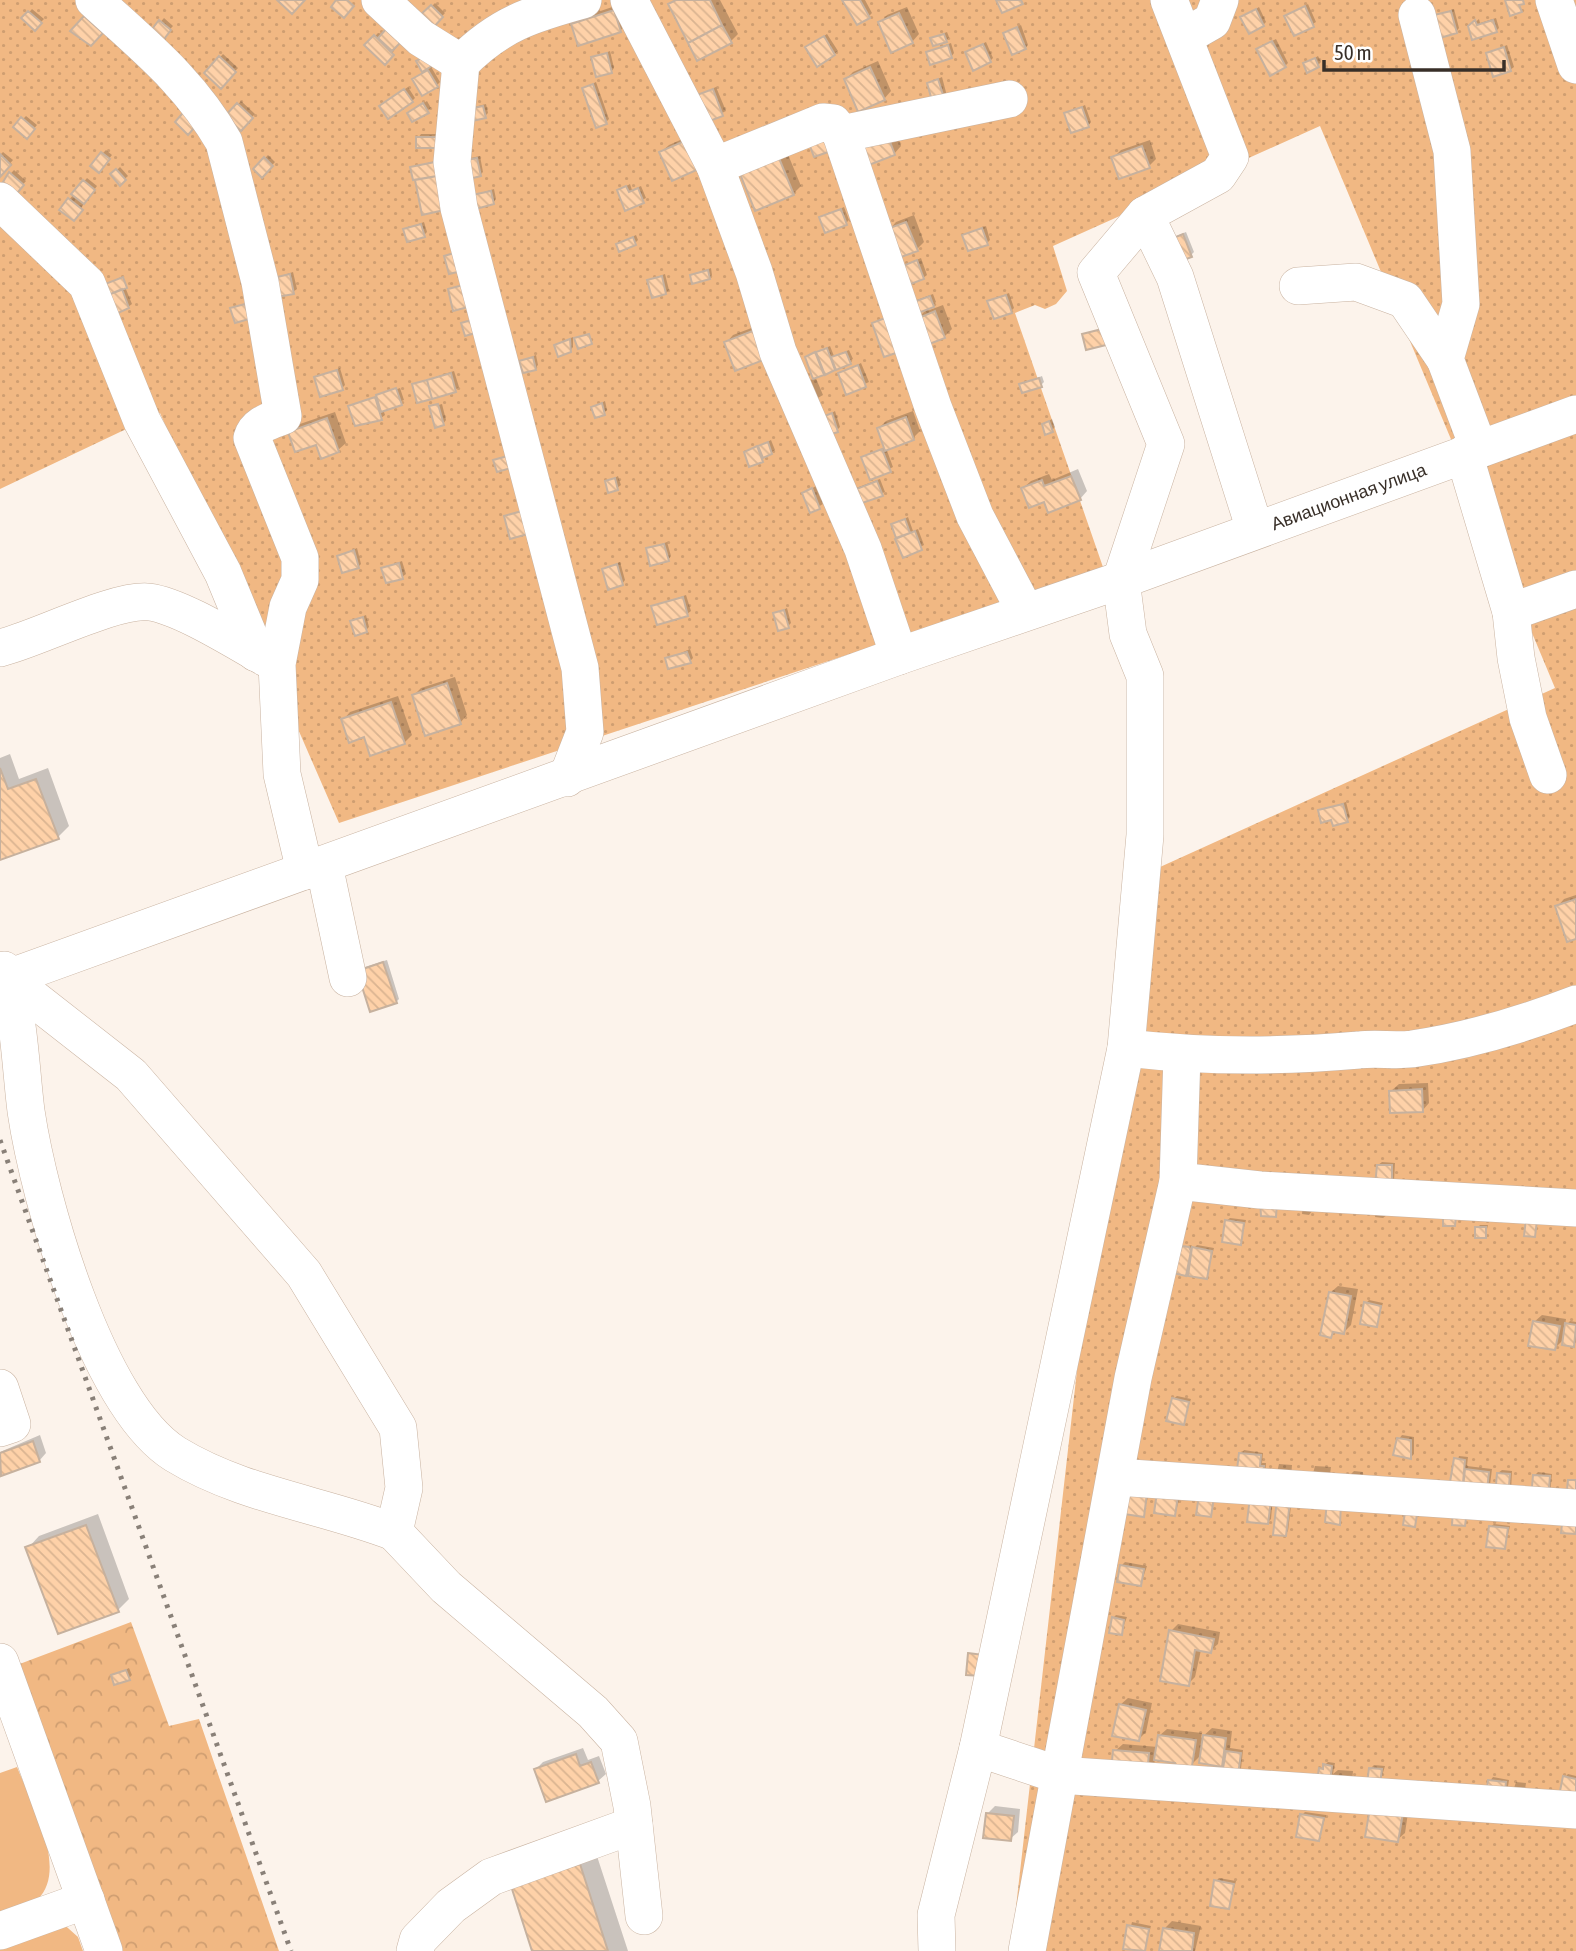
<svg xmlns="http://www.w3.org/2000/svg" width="1576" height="1951" font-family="'Asap Condensed',sans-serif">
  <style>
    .green { fill: #f1b883 }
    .forest { fill: url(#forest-crowns) }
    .garden { fill: url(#garden-dots) }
    .shadow { fill: #0003 }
    .building { fill: url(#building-back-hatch); stroke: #c6b19e; stroke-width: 2 }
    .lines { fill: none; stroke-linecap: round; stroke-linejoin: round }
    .minor-casing { stroke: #c9b3a1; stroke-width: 38 }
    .minor { stroke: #fff; stroke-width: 37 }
    .rail { stroke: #898078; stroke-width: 5; stroke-dasharray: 3.5 7; stroke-linecap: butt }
    .labels { text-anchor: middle; stroke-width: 5; stroke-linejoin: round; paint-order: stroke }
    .street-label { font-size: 18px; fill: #382f28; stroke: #fff }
  </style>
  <defs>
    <pattern id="forest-crowns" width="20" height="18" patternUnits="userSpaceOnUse" patternTransform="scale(1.75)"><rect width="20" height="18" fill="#f1b883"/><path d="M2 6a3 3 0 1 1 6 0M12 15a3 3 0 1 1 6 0" fill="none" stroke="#cf9e71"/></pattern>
    <pattern id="garden-dots" width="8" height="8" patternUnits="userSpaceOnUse" patternTransform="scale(1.75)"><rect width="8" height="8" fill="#f1b883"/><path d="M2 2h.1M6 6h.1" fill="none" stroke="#cf9e71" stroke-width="1.8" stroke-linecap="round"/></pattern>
    <pattern id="building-back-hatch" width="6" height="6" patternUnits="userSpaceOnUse" patternTransform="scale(1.75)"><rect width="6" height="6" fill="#fed1a8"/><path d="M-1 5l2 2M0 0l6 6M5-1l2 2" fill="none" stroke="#dab491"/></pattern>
  </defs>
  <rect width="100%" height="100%" fill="#fcf3eb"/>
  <!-- green -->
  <path class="green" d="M17,1767C30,1800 69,1868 38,1899C29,1907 11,1913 0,1919V1773Z
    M59,1920L78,1937L83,1951H0V1941Z"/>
  <!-- forest -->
  <path class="forest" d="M131,1622L169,1726L199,1719L279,1951H119L17,1665Z"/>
  <!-- garden -->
  <path class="garden" d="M0,0H1576V1951H1011L1103,1142L1149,872L1555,688L1320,126L1053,246L1067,291L1056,304L1045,309L1035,305L1015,313L1104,570L339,823L160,413L0,489Z"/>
  <!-- shadow -->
  <path class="shadow" d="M675,0H720L738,34L731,41L670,4Z
    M844,0H865L872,13L869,16Z
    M435,3L445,13L432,27L422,16Z
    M621,4L627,23L620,31L573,25L580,18Z
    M1308,4L1316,22L1295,34L1287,16Z
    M907,7L919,34L912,42L880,23L887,15Z
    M1259,7L1266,22L1263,25L1243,17Z
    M32,9L44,19L35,28L24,18Z
    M1454,9L1459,28L1456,32L1436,16Z
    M164,18L173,26L160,40L151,33Z
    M1496,18L1499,28L1496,31L1470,27L1479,19L1480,23Z
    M1021,25L1028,45L1025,48L1005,33Z
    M947,32L949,37L946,41L932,38Z
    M378,33L403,38L388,59L367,45Z
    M827,34L838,51L834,54L808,47Z
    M1276,39L1288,63L1285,66L1262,46Z
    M986,42L993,58L990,61L967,52Z
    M951,43L954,53L951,57L928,52Z
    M1507,45L1514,67L1510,70L1488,53Z
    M610,51L614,68L611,72L593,58Z
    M223,54L238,68L221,86L206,73Z
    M1318,56L1321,62L1318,65L1305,64Z
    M418,61L430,65L440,82L437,85Z
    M878,61L891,91L884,99L846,79L853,72Z
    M942,77L947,96L944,99L929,83Z
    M596,82L609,119L606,122L584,88Z
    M408,87L415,98L412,101L384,103Z
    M716,87L726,111L705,121L696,96Z
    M241,101L255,114L241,128L227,116Z
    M427,101L431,108L413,120L409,113Z
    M486,104L488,113L485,116L474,107Z
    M1085,105L1091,122L1088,126L1066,114Z
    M26,116L37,125L27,137L15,127Z
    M894,125L901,146L894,154L862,166Z
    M696,133L707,159L661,152L669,145Z
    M421,134H439V143L418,138Z
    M1150,140L1156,159L1149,166L1113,158L1121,150Z
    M106,150L112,155L102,167L103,153Z
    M3,152L13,160L0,175V155Z
    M787,152L801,186L793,194L742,174Z
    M268,155L275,162L262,176L255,169Z
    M480,156L483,172L480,175L466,159Z
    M443,159L455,200L417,181L421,177L412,167Z
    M120,167L128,176L120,183L112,175Z
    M14,170L26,181L13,196L0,185Z
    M87,178L97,186L73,219L69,200Z
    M630,184L632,190L641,186L646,198L626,208L619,190Z
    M494,189L496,199L493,203L474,195Z
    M844,207L849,220L846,223L821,218Z
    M914,215L924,242L917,249L889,230L896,222Z
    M424,222L427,232L424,235L405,229Z
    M986,226L990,240L987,243L964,236Z
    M1186,232L1194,252L1191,255L1172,238Z
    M636,235L638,240L635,243L618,244Z
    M921,258L927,275L923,278L899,267Z
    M711,268L712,275L709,278L692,275Z
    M293,272L297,289L293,292L275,278Z
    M665,274L669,290L666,293L649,280Z
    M121,277L132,304L128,307L107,284Z
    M1009,293L1014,308L1011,311L989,301Z
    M933,294L936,302L927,311L943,305L952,329L944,337L916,320L929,307L914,301Z
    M762,324L765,357L726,343L733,335Z
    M573,337V347L570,351L556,345Z
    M830,346L834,356L849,350L853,359L815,376L823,395L811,402L808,381L815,378L807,357Z
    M536,355L538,365L535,368L521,361Z
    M861,363L869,382L847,392L840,374Z
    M340,368L345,385L342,388L316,378Z
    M454,371L459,387L455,390L414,384Z
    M1042,376L1044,382L1041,385H1021Z
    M400,388L404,400L383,409L385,415L381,418L350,407Z
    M605,401L607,410L604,413L593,407Z
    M442,404L446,420L443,424L432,407Z
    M835,411L840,427L837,430L824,418Z
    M913,411L920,431L913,438L886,448L893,467L871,478L863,458L885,447L879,428L886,421Z
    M335,412L346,443L338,450L290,433L297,425Z
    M1052,419L1055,427L1052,430L1044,424Z
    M771,440L775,450L750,465L746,453Z
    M1078,469L1087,491L1080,499L1045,500L1023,488L1031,481L1049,474L1052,480Z
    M618,476L621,485L617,488L607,482Z
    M880,479L885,492L857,503L856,488Z
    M816,486L823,504L811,511L804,493Z
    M908,517L913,531L918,529L924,545L904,555L893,525Z
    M667,542L671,556L668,560L648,549Z
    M357,548L361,564L358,567L339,556Z
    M402,561L406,574L402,577L383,568Z
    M620,562L625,580L622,584L604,569Z
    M686,595L691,611L687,614L653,607Z
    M787,608L791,623L788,626L775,614Z
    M366,615L369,627L366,630L352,621Z
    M690,649L693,658L690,661L667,659Z
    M455,677L467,715L460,723L414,695L421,688Z
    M398,696L412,735L404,743L365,735L343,720L350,712Z
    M10,754L19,779L48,768L69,826L58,837L0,857V758Z
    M1346,802L1350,817L1347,820L1332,818L1320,811Z
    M1576,895V937L1557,907L1564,899Z
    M387,960L399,999L396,1002L362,968Z
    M1428,1083L1429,1103L1422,1111L1391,1091L1399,1084Z
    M1382,1162L1395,1163L1394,1181L1378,1165Z
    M1303,1203L1312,1211L1309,1215L1302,1214Z
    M1376,1206L1387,1215L1383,1218L1375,1217Z
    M1230,1218L1246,1220L1240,1243L1226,1221Z
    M1480,1225H1488L1485,1237L1477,1228Z
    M1191,1245L1194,1248L1197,1245L1214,1248L1206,1278L1175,1272L1179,1249Z
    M1338,1286L1358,1289L1351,1325L1344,1332L1335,1330L1330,1336V1293Z
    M1369,1300L1383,1303L1376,1325L1366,1303Z
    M1542,1315L1566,1319L1565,1326L1570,1321L1576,1322V1342L1574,1345L1564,1339L1555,1348L1534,1322Z
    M1177,1396L1191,1399L1183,1423L1173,1399Z
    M40,1435L46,1453L39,1461L2,1474L0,1452Z
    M1402,1435L1414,1437V1454L1411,1457L1399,1439Z
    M1244,1450L1263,1453L1262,1463H1266L1265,1476L1241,1454Z
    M1459,1456L1468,1457L1467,1466L1492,1469L1490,1485L1452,1480Z
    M1279,1464L1292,1465L1291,1478L1275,1480Z
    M1315,1466L1331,1467L1329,1482L1310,1484Z
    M1502,1470L1512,1471L1511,1492L1498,1473Z
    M1354,1471L1363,1472L1362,1482L1351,1474Z
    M1538,1472L1552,1474L1550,1495L1535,1475Z
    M1150,1490L1143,1515L1126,1513Z
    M1181,1493L1175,1515L1156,1512Z
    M1273,1497L1271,1519L1268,1522L1251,1498Z
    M1292,1498L1288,1531L1285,1535L1274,1533Z
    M98,1514L129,1599L118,1610L28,1548L39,1536Z
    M1494,1524L1510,1526L1505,1547L1490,1527Z
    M1125,1562L1147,1566L1141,1584L1121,1566Z
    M1116,1615L1127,1617L1121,1633L1113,1618Z
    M1178,1624L1220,1632L1218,1644L1210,1651L1201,1650L1195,1677L1188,1684L1171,1631Z
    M129,1668L132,1675L129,1678L113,1676Z
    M1128,1698L1152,1703L1146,1732L1138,1740L1120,1705Z
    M1212,1728L1232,1731L1230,1748L1243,1750L1240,1778L1226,1760L1221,1765L1202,1754L1193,1763L1192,1770L1177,1761L1155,1758L1154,1766L1115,1751L1123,1744L1158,1747L1159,1736L1167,1729L1202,1733L1201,1738Z
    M583,1748L588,1760L599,1756L606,1774L598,1781L536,1769L543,1762Z
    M1328,1762L1335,1763L1333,1774L1338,1770L1353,1771L1352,1782L1319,1778L1320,1769Z
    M1374,1765L1385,1766L1380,1783L1371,1768Z
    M1568,1774L1576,1776V1792L1565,1777Z
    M1493,1777L1509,1780L1507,1793L1490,1781Z
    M1516,1782L1526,1783L1524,1796L1511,1797Z
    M995,1806L1020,1809L1018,1832L1010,1839L988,1813Z
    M1409,1806L1405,1833L1397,1840L1367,1835Z
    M1305,1812L1326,1815L1319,1839L1302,1815Z
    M595,1850L628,1951H534L513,1887Z
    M1219,1878L1236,1881L1229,1908L1216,1881Z
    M1172,1921L1201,1926L1195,1951H1161L1165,1928Z
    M1132,1922L1151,1926L1144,1951L1125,1948Z"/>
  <!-- building -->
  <path class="building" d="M277,0H305L292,14Z
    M336,0H347L354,6L344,18L331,7Z
    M676,0H710L722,25L688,43L668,4Z
    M842,0H860L870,18L857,25Z
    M996,0H1021L1023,4L1002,13Z
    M1505,0H1523L1524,4L1519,5L1522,12L1510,16Z
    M431,5L443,17L432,29L419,16Z
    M1305,6L1314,27L1294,36L1284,16Z
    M1256,9L1264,26L1249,34L1240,17Z
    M614,10L621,32L578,46L571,24Z
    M28,11L42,23L35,31L21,18Z
    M1451,11L1457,33L1440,38L1434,15Z
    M899,13L913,43L891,53L878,22Z
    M84,16L103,33L91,46L70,31Z
    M159,20L171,30L161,43L149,33Z
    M1475,20L1477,25L1493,20L1497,32L1472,40L1468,26Z
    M722,25L732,43L697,61L688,43Z
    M1017,27L1026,49L1012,55L1003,33Z
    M387,28L401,42L392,51L378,38Z
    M944,34L947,42L933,46L930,38Z
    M374,35L394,55L385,65L364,45Z
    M824,36L835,55L817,67L805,47Z
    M1272,41L1286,67L1270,76L1256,49Z
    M983,44L991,62L973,71L965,52Z
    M948,45L952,58L930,65L926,52Z
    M1504,47L1511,71L1493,77L1486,53Z
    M607,53L612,73L596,77L591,57Z
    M429,54L435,64L422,72L416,61Z
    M219,56L236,72L221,89L204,73Z
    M1315,58L1319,67L1307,73L1303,63Z
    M870,67L885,100L858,112L844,79Z
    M428,70L438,87L422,96L412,79Z
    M938,79L945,101L933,104L927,83Z
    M593,84L607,124L596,128L582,88Z
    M404,89L413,102L388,119L379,106Z
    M713,89L723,116L704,123L694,96Z
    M237,103L253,118L241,131L225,116Z
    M423,103L429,113L412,122L407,113Z
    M483,106L486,118L472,121L469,109Z
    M1082,107L1089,127L1071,133L1064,113Z
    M187,108L201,120L188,135L175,122Z
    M21,117L35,129L27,139L13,127Z
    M886,131L895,155L861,168L852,144Z
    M824,132L828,152L814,157L807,138Z
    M416,137H437V148H416Z
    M689,139L701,168L672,181L659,152Z
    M1142,146L1150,168L1119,179L1111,157Z
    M101,152L110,159L99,173L90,166Z
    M0,154L11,165L0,177Z
    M264,157L273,166L262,178L253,169Z
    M477,158L481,176L465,180L461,161Z
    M779,158L794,195L755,211L740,174Z
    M440,161L443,175L413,180L410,167Z
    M116,169L126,180L120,186L110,174Z
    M9,172L24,185L13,198L0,187Z
    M443,175L449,209L422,215L415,180Z
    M83,180L95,190L84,204L71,194Z
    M626,186L629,192L638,188L644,203L625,211L617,190Z
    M491,191L494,204L476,209L472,195Z
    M68,198L83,210L74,221L59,210Z
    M841,209L847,225L825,233L819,217Z
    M906,222L918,251L898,258L887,229Z
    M421,224L425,237L407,242L403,229Z
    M982,228L988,245L968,251L962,235Z
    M1183,234L1192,257L1175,263L1166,241Z
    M633,237L636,245L619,252L616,244Z
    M461,251L466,270L449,274L444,256Z
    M917,260L924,279L900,288L893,270Z
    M708,270L710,279L692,284L690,275Z
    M290,274L294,294L277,297L273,278Z
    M662,276L666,294L652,298L647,280Z
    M123,277L127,288L108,295L105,284Z
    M467,284L472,306L453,311L448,289Z
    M122,289L129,308L116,314L108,295Z
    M1006,295L1012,313L994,319L987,301Z
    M930,296L934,307L913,315L908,304Z
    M245,304L249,319L235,323L230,308Z
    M935,311L945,338L924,346L914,320Z
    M893,315L905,350L884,357L872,323Z
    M475,319L479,332L465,336L461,323Z
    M1106,328L1110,344L1086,350L1082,334Z
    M755,330L766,359L735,371L724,342Z
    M589,334L592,344L578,349L574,338Z
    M570,339L571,352L558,357L554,345Z
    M827,348L835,370L825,375L816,352Z
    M815,352L824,375L813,379L805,357Z
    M846,352L851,364L836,370L831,357Z
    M533,357L536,370L523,373L519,361Z
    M858,365L866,387L846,395L838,373Z
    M337,370L343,390L320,397L314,377Z
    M451,373L456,392L432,399L427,380Z
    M1039,378L1042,387L1022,393L1019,384Z
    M427,380L432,399L417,403L412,384Z
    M396,388L402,405L381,412L376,395Z
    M375,397L382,420L355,426L348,406Z
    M602,403L605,415L595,418L591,407Z
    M438,404L444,425L435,428L429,406Z
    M832,413L838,432L829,435L822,417Z
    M906,417L914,440L885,451L877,428Z
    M327,418L339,452L321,459L316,445L295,452L288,432Z
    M1049,421L1053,432L1045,435L1042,424Z
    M768,442L772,454L763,458L758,446Z
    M757,446L763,462L749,467L744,452Z
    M882,449L891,472L870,480L861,457Z
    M515,454L518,466L497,472L493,460Z
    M1071,476L1081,500L1048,513L1044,502L1029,508L1021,488L1042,480L1044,486Z
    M615,478L618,490L608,493L605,481Z
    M877,481L883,496L856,505L851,491Z
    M812,488L820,509L810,513L802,493Z
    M529,509L535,532L510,539L504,516Z
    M905,519L910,533L896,538L891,524Z
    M915,531L922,550L903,558L895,539Z
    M664,544L669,561L650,566L646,548Z
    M354,550L359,568L342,573L337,556Z
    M399,563L403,579L386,583L381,568Z
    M617,564L623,585L608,590L602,569Z
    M683,597L688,616L657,625L651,606Z
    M784,610L789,628L778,631L773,613Z
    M363,617L367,632L355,636L350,621Z
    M687,652L691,663L668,669L665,658Z
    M447,683L461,724L425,736L412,695Z
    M391,702L405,744L370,756L364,737L349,743L341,719Z
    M0,768L8,789L36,779L59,839L0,860Z
    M1343,804L1348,822L1333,826L1331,820L1321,823L1318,810Z
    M1576,899V939L1567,942L1555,906Z
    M383,962L397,1003L370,1012L357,971Z
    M1422,1089L1423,1112L1390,1113L1389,1091Z
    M1377,1165H1392V1186H1375Z
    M1260,1199L1277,1202L1276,1217L1261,1216Z
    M1443,1215L1456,1216L1455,1226H1443Z
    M1526,1219L1537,1220L1535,1237L1524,1236Z
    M1225,1220L1244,1223L1241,1245L1222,1242Z
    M1475,1227H1486V1238H1475Z
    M1182,1246L1189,1247L1191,1251L1186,1276L1173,1273Z
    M1192,1247L1212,1251L1207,1279L1188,1276Z
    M1329,1292L1351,1296L1344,1334L1333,1332L1331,1338L1320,1335Z
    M1364,1302L1381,1306L1377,1327L1360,1324Z
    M1533,1321L1560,1326L1555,1350L1528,1346Z
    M1565,1323L1576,1325L1574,1347L1562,1345Z
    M1172,1398L1189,1402L1184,1425L1166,1421Z
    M1397,1438L1411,1440V1459L1393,1455Z
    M33,1441L40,1462L1,1476L0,1453Z
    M1239,1453L1261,1455L1260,1466H1264L1262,1481L1236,1478Z
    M1454,1458L1465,1460L1463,1483L1450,1482Z
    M1465,1469L1489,1472L1487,1490L1463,1488Z
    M1497,1473L1510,1474L1508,1497L1495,1496Z
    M1533,1475L1550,1476L1548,1500L1531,1498Z
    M1568,1480H1576V1501L1566,1499Z
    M1128,1490L1147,1493L1144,1517L1124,1514Z
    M1157,1492L1178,1496L1175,1516L1154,1513Z
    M1199,1495L1214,1497L1211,1517L1196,1515Z
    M1250,1497L1271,1500L1268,1524L1247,1522Z
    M1277,1499L1290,1501L1286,1536L1273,1535Z
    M1327,1502L1341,1503L1340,1525L1325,1522Z
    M1406,1506L1418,1508L1415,1527L1403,1525Z
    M1453,1509L1467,1510L1465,1526L1452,1525Z
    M1563,1515L1576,1516V1534L1561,1533Z
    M86,1525L119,1612L58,1634L25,1547Z
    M1489,1526L1508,1528L1505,1549L1486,1547Z
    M1120,1565L1144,1569L1141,1586L1117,1582Z
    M1112,1617L1124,1620L1122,1635L1109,1633Z
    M1169,1630L1214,1639L1211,1653L1195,1650L1189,1686L1160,1681Z
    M968,1653L984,1655L982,1676L966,1675Z
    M126,1670L130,1680L114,1685L111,1675Z
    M1119,1704L1146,1710L1139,1741L1112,1736Z
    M1158,1735L1196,1740L1192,1766L1173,1778L1175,1763L1154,1760Z
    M1203,1735L1226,1738L1222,1767L1199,1763Z
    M1113,1750L1149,1753L1147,1775L1111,1772Z
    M1226,1751L1241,1753L1237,1783L1221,1780Z
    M576,1754L580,1766L591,1762L599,1783L546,1802L534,1769Z
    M1323,1764L1332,1766L1330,1782L1317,1780L1319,1768L1323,1769Z
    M1369,1768L1382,1769L1380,1784L1367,1783Z
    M1563,1776L1576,1779V1794L1560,1791Z
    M1488,1780L1506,1782L1504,1798L1486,1796Z
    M1370,1808L1403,1813L1398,1842L1365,1837Z
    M986,1813L1014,1816L1011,1841L983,1838Z
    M1300,1814L1324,1818L1319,1841L1296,1837Z
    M580,1864L608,1951H532L511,1886Z
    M1214,1880L1234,1884L1229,1909L1210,1906Z
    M1127,1925L1149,1929L1145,1951L1123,1949Z
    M1163,1928L1194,1933L1192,1951H1159Z"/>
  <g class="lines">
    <!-- minor casing -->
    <g class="minor-casing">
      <g id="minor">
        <path d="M94,0C144,46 190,82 224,142L260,282L283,416C270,421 256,424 252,438L300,558V580L288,607L277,664L282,774L305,871"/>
        <path d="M380,0L421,38L461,63"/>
        <path d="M629,0L715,166L754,272L778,352L863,549L899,656"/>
        <path d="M1169,0L1230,157L1218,175L1145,215L1175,277L1255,530"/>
        <path d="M1554,0L1576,65"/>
        <path d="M1417,15L1452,151L1461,304L1445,359L1479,449"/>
        <path d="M1184,37L1212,21L1220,0"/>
        <path d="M841,134L933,407L975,516L1025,611"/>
        <path d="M715,166L823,122L833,123L841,134L1009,99"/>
        <path d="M0,201L87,284L142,421L223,573L256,653"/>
        <path d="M1298,286L1356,282L1405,300L1445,359"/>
        <path d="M1464,454L1511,612L1516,658L1528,718L1548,775"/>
        <path d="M1511,612L1576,589"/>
        <path d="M0,648C37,639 116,598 149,602C181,606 237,642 266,658"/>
        <path d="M567,778L585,732L580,668L459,208L452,162L461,63C499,24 532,14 583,0"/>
        <path d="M324,865L348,978"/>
        <path d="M4,970C20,1016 20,1063 26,1111C39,1199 97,1405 175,1454C242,1495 321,1504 394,1532"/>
        <path d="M7,978L131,1075L304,1274L398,1428L404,1488L394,1532L446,1587L593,1712L619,1741L632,1806L644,1916"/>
        <path id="s1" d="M0,981L899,656L1121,580L1576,414"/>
        <path d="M1126,1048C1204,1057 1280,1057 1359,1050C1376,1048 1395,1051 1412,1049C1467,1041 1524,1024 1576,1004"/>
        <path d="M1178,1181L1260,1190L1576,1208"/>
        <path d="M0,1388L12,1424L0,1428"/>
        <path d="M1116,1477L1576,1508"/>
        <path d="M0,1662L104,1951"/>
        <path d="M978,1748L1059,1775L1576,1810"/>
        <path d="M0,1931L86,1900"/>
        <path d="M415,1951L418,1940L451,1906L491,1877L634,1825"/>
        <path d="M937,1951L936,1915L978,1748L1126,1048L1145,835V676L1128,634L1121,580L1166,444L1096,273L1145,215"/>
        <path d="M1027,1951L1133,1378L1178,1181L1182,1055"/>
      </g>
    </g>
    <!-- minor -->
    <use href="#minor" class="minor"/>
    <!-- rail -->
    <path class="rail" d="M0,1140L291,1951"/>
  </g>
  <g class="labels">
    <!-- street labels -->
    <g class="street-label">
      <text dy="6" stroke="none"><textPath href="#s1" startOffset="1433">Авиационная улица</textPath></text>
    </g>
  </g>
  <!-- scale -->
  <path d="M1324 60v10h180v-10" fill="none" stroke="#382f28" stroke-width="3.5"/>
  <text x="1334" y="60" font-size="21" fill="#382f28" stroke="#ffffff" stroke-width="5" paint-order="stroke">50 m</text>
</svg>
